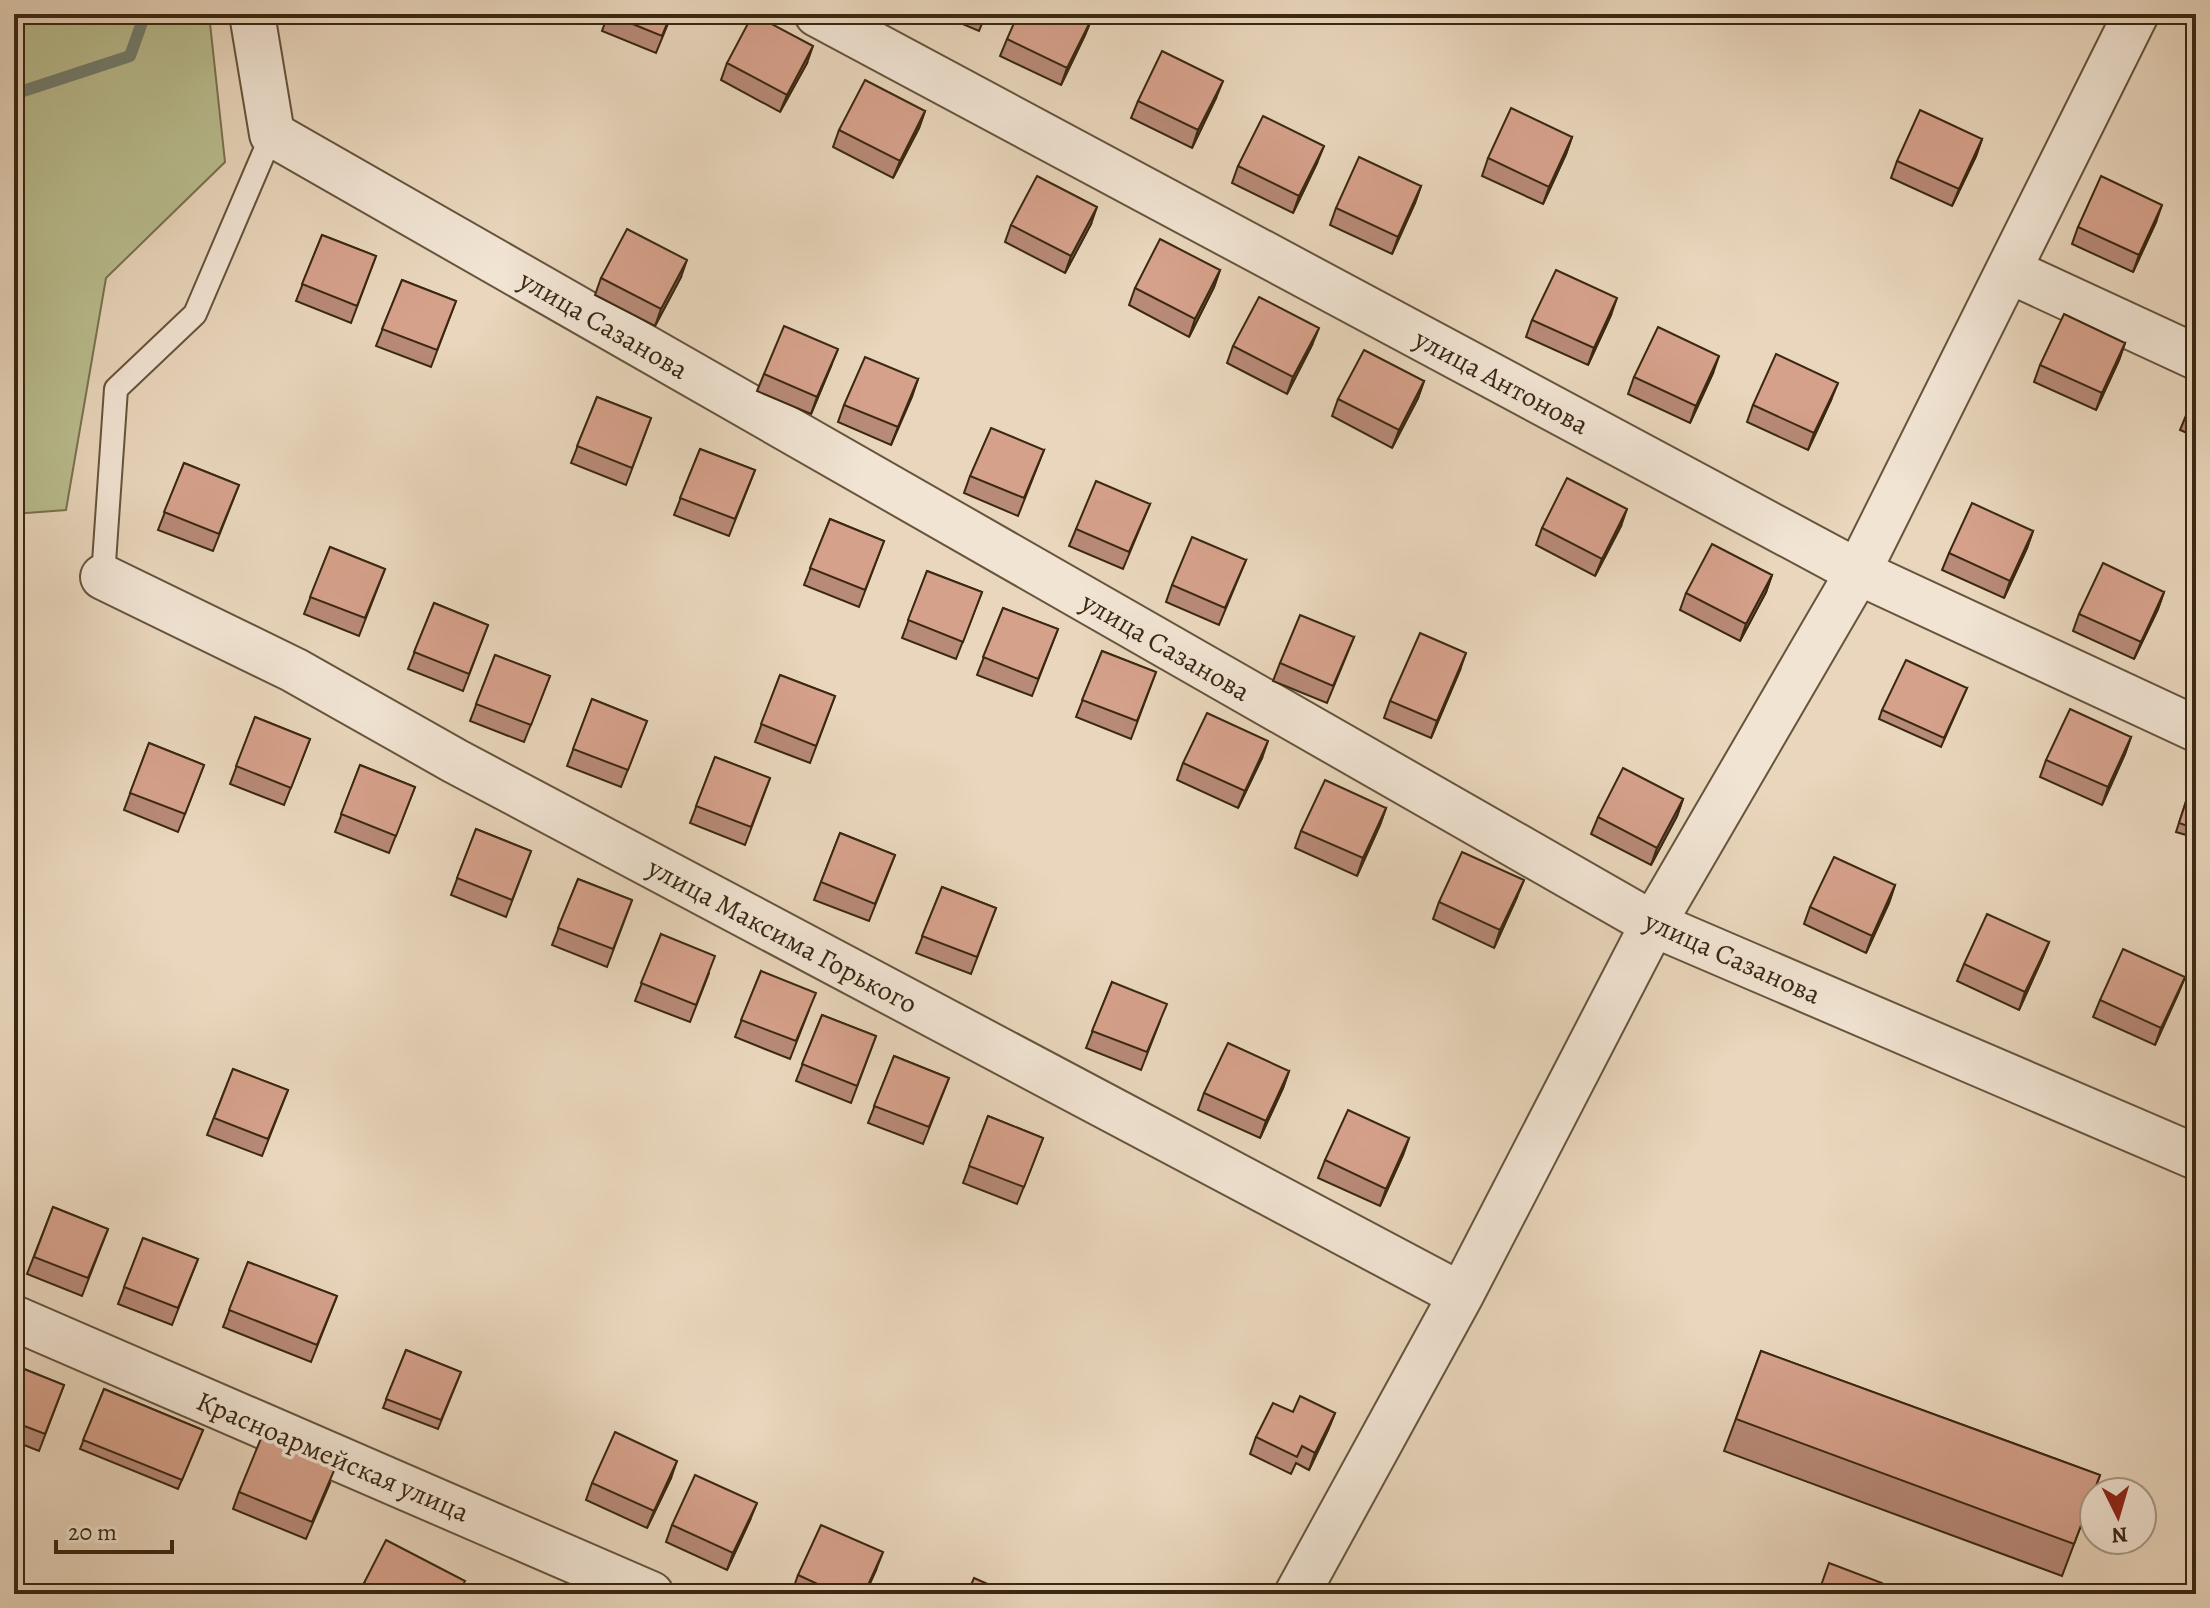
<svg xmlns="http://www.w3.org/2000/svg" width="2210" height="1608" font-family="Alegreya,serif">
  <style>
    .green { fill: #b9bd8f; stroke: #7a7250; stroke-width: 2 }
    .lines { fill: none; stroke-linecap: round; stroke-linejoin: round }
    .stream { stroke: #727f71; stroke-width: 12 }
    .service-casing { stroke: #66543c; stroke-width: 26 }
    .minor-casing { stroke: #66543c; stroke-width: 48 }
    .service { stroke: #f1e4d3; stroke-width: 22 }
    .minor { stroke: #f1e4d3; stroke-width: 44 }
    .wall { fill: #b88a78; stroke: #3a2812; stroke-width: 2 }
    .shaded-wall { fill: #967161; stroke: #3a2812; stroke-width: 2 }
    .building { fill: #d6a18b; stroke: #3a2812; stroke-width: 2 }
    .labels { text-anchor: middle; stroke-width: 7; stroke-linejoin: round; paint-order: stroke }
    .street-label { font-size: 28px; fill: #3a2812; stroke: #f1e4d3 }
  </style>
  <rect width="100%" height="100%" fill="#e9d6bc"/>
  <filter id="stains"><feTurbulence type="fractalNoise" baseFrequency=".0025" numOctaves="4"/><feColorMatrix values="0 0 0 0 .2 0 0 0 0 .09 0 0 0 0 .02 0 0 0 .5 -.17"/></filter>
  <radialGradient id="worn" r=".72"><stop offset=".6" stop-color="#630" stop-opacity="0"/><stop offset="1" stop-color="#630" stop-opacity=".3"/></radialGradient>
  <!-- green -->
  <path class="green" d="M14,14H209L225,162L106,278L66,510L14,514Z"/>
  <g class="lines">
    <!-- stream -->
    <path class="stream" d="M14,94L130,56L145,14"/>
    <!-- service casing -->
    <g class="service-casing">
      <path id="service" d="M103,577L116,389L195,314L272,134"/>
    </g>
    <!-- minor casing -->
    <g class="minor-casing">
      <path id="minor" d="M252,14L272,134L1653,924L2196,1157
        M817,14L1858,572L2196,729
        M2010,271L2196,357
        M103,577L294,670L455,761L1461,1295
        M14,1318L651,1594
        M1297,1594L1461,1295L1653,924L1858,572L2136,14"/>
    </g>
    <!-- service -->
    <use href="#service" class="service"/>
    <!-- minor -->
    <use href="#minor" class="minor"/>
  </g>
  <!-- wall -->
  <path class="wall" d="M608,14H672L656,53L602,31Z
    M939,14H986L979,31Z
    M1092,18L1085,35L1061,85L1000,56L1007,39Z
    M727,63H807L780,112L721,80Z
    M1216,98L1192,148L1131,118L1138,101Z
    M925,111L919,128L893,178L833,147L839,130Z
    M1572,137L1566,154L1543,204L1482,176L1488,158Z
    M1982,139L1976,156L1952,206L1891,178L1897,161Z
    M1317,163L1293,213L1232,183L1238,166Z
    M1421,186L1415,203L1392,254L1330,225L1336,208Z
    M2156,222L2133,272L2072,244L2078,227Z
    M1091,224L1065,273L1005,242L1011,225Z
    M322,235L376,256L351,323L296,301Z
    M1220,270L1214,287L1189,337L1129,305L1135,288Z
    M681,277L655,326L595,295L601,278Z
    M402,280L456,301L431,367L376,346Z
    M1611,315L1588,365L1526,337L1532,320Z
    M2125,343L2119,360L2096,410L2034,382L2040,365Z
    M1312,345L1287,394L1227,363L1233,346Z
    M831,366L811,414L757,391L764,374Z
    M1713,373L1690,423L1628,394L1634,377Z
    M918,379L891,445L838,422L844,405Z
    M1424,381L1418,398L1392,448L1332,416L1338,399Z
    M2196,391V437L2180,430Z
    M597,397L651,418L626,485L571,463Z
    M1831,400L1808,450L1747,422L1753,405Z
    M700,449L755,470L729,536L674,515Z
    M1044,450L1018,516L964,493L970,476Z
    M184,463L239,485L213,551L158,530Z
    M1150,504L1123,569L1069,546L1076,529Z
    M830,519L884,541L859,607L804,585Z
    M1621,526L1595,576L1536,545L1542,528Z
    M2033,531L2027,548L2004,598L1942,570L1949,553Z
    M330,547L385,569L359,636L304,614Z
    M1246,560L1219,625L1166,602L1172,585Z
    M927,571L982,592L956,659L902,638Z
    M1772,575L1766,592L1740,641L1680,610L1686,593Z
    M2164,592L2158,609L2134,659L2073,631L2079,614Z
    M434,603L488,625L463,691L408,669Z
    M1003,608L1058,629L1032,696L977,675Z
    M1354,637L1327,703L1273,681L1280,663Z
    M1102,651L1156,672L1131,739L1076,717Z
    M495,655L550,676L524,742L470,721Z
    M1460,670L1431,738L1384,718L1390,701Z
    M780,675L835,696L810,763L755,742Z
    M1967,688L1941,747L1879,719L1882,710Z
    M592,699L647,721L621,787L567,766Z
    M255,717L310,739L284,805L230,784Z
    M2131,737L2125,754L2102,805L2040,777L2046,760Z
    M149,743L204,765L178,832L124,810Z
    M715,757L770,778L745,845L690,823Z
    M1262,758L1238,808L1177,780L1183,763Z
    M360,765L415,787L389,853L335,832Z
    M2195,774H2196V838L2176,832Z
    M1683,799L1677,816L1651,865L1591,834L1598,817Z
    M1386,808L1380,825L1357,876L1295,848L1301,831Z
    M476,829L531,851L506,917L451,895Z
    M840,833L895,855L869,921L814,900Z
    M578,879L632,900L607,967L552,945Z
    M1895,885L1889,903L1866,953L1804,924L1810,907Z
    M942,887L996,908L971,974L916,953Z
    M1517,897L1494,948L1433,919L1439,902Z
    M661,934L709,973L690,1022L635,1001Z
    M2049,942L2042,959L2019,1010L1957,981L1964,964Z
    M761,971L809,1010L790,1059L735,1037Z
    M2185,977L2178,994L2155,1045L2093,1017L2100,1000Z
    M1112,982L1160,1021L1141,1070L1086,1048Z
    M822,1015L876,1036L851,1103L796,1081Z
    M894,1056L949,1078L923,1144L868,1123Z
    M233,1069L288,1090L262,1156L207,1135Z
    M1289,1071L1283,1088L1260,1138L1198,1110L1204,1093Z
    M988,1116L1043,1138L1017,1204L963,1183Z
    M1409,1138L1403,1155L1380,1206L1318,1178L1325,1160Z
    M53,1207L108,1229L82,1296L27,1274Z
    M143,1238L198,1259L172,1325L118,1304Z
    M248,1262L337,1296L311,1362L223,1327Z
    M406,1350L461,1372L438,1429L383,1408Z
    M1761,1351L2100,1475L2062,1576L1724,1451Z
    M14,1365L64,1385L39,1451L14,1441Z
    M104,1389L203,1430L178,1489L80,1449Z
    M1293,1412L1335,1413L1328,1430L1309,1470L1296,1463L1291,1474L1250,1454L1256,1437Z
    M671,1478L647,1528L586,1500L592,1483Z
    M330,1483L306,1539L233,1509L239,1492Z
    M750,1520L727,1570L666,1542L672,1525Z
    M876,1570L865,1594H796L792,1592L798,1575Z
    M364,1583L460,1594H360Z"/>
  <!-- shaded-wall -->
  <path class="shaded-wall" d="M1092,18L1085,35L1061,85L1067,68Z
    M813,46L807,63L780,112L787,95Z
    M1223,81L1216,98L1192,148L1198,130Z
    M925,111L919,128L893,178L900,161Z
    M1572,137L1566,154L1543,204L1549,187Z
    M1982,139L1976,156L1952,206L1959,189Z
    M1324,146L1317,163L1293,213L1299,196Z
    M1421,186L1415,203L1392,254L1398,237Z
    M2162,205L2156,222L2133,272L2139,255Z
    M1097,207L1091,224L1065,273L1071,256Z
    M687,260L681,277L655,326L661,309Z
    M1220,270L1214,287L1189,337L1195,319Z
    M1617,298L1611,315L1588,365L1594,348Z
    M1319,328L1312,345L1287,394L1293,377Z
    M2125,343L2119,360L2096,410L2102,393Z
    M838,349L831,366L811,414L817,397Z
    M1719,356L1713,373L1690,423L1696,406Z
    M918,379L912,397L891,445L898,427Z
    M1424,381L1418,398L1392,448L1399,430Z
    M1838,383L1831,400L1808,450L1814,433Z
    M1627,509L1621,526L1595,576L1602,559Z
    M2033,531L2027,548L2004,598L2010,581Z
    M1772,575L1766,592L1740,641L1746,624Z
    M2164,592L2158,609L2134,659L2141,642Z
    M1466,653L1460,670L1431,738L1437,721Z
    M2131,737L2125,754L2102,805L2108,787Z
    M1268,741L1262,758L1238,808L1245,791Z
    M1683,799L1677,816L1651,865L1657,848Z
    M1386,808L1380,825L1357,876L1363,858Z
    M1524,880L1517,897L1494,948L1500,930Z
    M1895,885L1889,903L1866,953L1872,936Z
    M2049,942L2042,959L2019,1010L2025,992Z
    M2185,977L2178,994L2155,1045L2161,1028Z
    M1289,1071L1283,1088L1260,1138L1266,1121Z
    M1409,1138L1403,1155L1380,1206L1386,1189Z
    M1335,1413L1328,1430L1309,1470L1315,1453Z
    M677,1461L671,1478L647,1528L654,1511Z
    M757,1503L750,1520L727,1570L733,1553Z
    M883,1552L876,1570L865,1594H864Z"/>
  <!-- building -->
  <path class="building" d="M608,14H671L662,36Z
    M753,14L813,46L787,95L727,63Z
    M1018,14H1083L1092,18L1067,68L1007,39Z
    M1162,51L1223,81L1198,130L1138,101Z
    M865,80L925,111L900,161L839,130Z
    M1511,108L1572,137L1549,187L1488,158Z
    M1920,110L1982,139L1959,189L1897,161Z
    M1263,116L1324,146L1299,196L1238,166Z
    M1359,157L1421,186L1398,237L1336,208Z
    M1037,176L1097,207L1071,256L1011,225Z
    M2101,176L2162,205L2139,255L2078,227Z
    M627,229L687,260L661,309L601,278Z
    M322,235L376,256L357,306L302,284Z
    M1160,239L1220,270L1195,319L1135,288Z
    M1556,270L1617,298L1594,348L1532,320Z
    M402,280L456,301L437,350L382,329Z
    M1259,297L1319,328L1293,377L1233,346Z
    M2064,314L2125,343L2102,393L2040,365Z
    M784,326L838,349L817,397L764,374Z
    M1658,327L1719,356L1696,406L1634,377Z
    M1364,350L1424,381L1399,430L1338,399Z
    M1776,354L1838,383L1814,433L1753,405Z
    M865,357L918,379L898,427L844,405Z
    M2196,391V417L2187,413Z
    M597,397L651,418L632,468L577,446Z
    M991,428L1044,450L1024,498L970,476Z
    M700,449L755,470L735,519L680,498Z
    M184,463L239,485L219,534L164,512Z
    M1567,478L1627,509L1602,559L1542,528Z
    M1096,481L1150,504L1129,552L1076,529Z
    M1972,503L2033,531L2010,581L1949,553Z
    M830,519L884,541L865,590L810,568Z
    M1192,537L1246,560L1225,608L1172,585Z
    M1712,544L1772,575L1746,624L1686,593Z
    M330,547L385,569L365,618L310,597Z
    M2103,563L2164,592L2141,642L2079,614Z
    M927,571L982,592L963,642L908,620Z
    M434,603L488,625L469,674L414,652Z
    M1003,608L1058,629L1038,679L983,657Z
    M1300,615L1354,637L1333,686L1280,663Z
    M1420,633L1466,653L1437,721L1390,701Z
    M1102,651L1156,672L1137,721L1082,700Z
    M495,655L550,676L531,725L476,704Z
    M1906,660L1967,688L1944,738L1882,710Z
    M780,675L835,696L816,746L761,724Z
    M592,699L647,721L628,770L573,749Z
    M2070,709L2131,737L2108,787L2046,760Z
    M1207,713L1268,741L1245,791L1183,763Z
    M255,717L310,739L291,788L236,766Z
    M149,743L204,765L185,814L130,793Z
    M715,757L770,778L751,827L696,806Z
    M360,765L415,787L396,836L341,814Z
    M1623,768L1683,799L1657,848L1598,817Z
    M2195,774H2196V829L2179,823Z
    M1325,780L1386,808L1363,858L1301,831Z
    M476,829L531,851L512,900L457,878Z
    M840,833L895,855L875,904L821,882Z
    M1462,852L1524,880L1500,930L1439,902Z
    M1834,857L1895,885L1872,936L1810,907Z
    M578,879L632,900L613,949L558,928Z
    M942,887L996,908L977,957L922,936Z
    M1987,914L2049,942L2025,992L1964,964Z
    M661,934L715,956L696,1005L641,983Z
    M2123,949L2185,977L2161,1028L2100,1000Z
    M761,971L816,993L796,1041L741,1020Z
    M1112,982L1167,1004L1147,1052L1092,1031Z
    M822,1015L876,1036L857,1086L802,1064Z
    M1228,1043L1289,1071L1266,1121L1204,1093Z
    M894,1056L949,1078L929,1127L874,1106Z
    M233,1069L288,1090L268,1139L214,1118Z
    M1348,1110L1409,1138L1386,1189L1325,1160Z
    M988,1116L1043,1138L1024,1187L969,1166Z
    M53,1207L108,1229L88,1278L34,1257Z
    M143,1238L198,1259L178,1308L124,1287Z
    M248,1262L337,1296L317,1345L229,1310Z
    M406,1350L461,1372L441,1420L386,1399Z
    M1761,1351L2100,1475L2074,1544L1736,1419Z
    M14,1365L64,1385L45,1434L14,1422Z
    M104,1389L203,1430L182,1480L83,1440Z
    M1300,1396L1335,1413L1315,1453L1302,1446L1297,1457L1256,1437L1273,1403L1293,1412Z
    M615,1432L677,1461L654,1511L592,1483Z
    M262,1436L336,1466L312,1522L239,1492Z
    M695,1475L757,1503L733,1553L672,1525Z
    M821,1525L883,1552L864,1594H839L798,1575Z
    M386,1540L465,1581L458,1594H386L364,1583Z
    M1829,1563L1882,1583L1878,1594H1818Z
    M974,1578L1010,1594H967Z"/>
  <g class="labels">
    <!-- street labels -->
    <g class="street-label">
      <text transform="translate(604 324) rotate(30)" y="10">улица Сазанова</text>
      <text transform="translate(1502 381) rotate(28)" y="10">улица Антонова</text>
      <text transform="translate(1166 646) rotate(30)" y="10">улица Сазанова</text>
      <text transform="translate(783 935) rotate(28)" y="10">улица Максима Горького</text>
      <text transform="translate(1733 957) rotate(24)" y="10">улица Сазанова</text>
      <text transform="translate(333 1456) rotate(23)" y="10">Красноармейская улица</text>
    </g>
  </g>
  <!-- margin -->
  <rect width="2210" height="1608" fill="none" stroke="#e9d6bc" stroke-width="48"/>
  <rect x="16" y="16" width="2178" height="1576" fill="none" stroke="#3a2812" stroke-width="4"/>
  <rect x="24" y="24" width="2162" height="1560" fill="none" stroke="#3a2812" stroke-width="2"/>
  <!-- north arrow -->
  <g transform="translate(2118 1516) rotate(175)"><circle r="38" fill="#f1e4d3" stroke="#a89986" stroke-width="2"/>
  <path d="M0-6L14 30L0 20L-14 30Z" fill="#8f2418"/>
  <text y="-12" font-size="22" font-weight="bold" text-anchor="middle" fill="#3a2812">N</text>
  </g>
  <!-- scale -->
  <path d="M56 1540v12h116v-12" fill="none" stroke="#3a2812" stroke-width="4"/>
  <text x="68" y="1540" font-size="24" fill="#3a2812" stroke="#f1e4d3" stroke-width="6" paint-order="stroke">20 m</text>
  <rect width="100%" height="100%" filter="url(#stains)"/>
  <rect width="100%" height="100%" fill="url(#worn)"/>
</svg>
